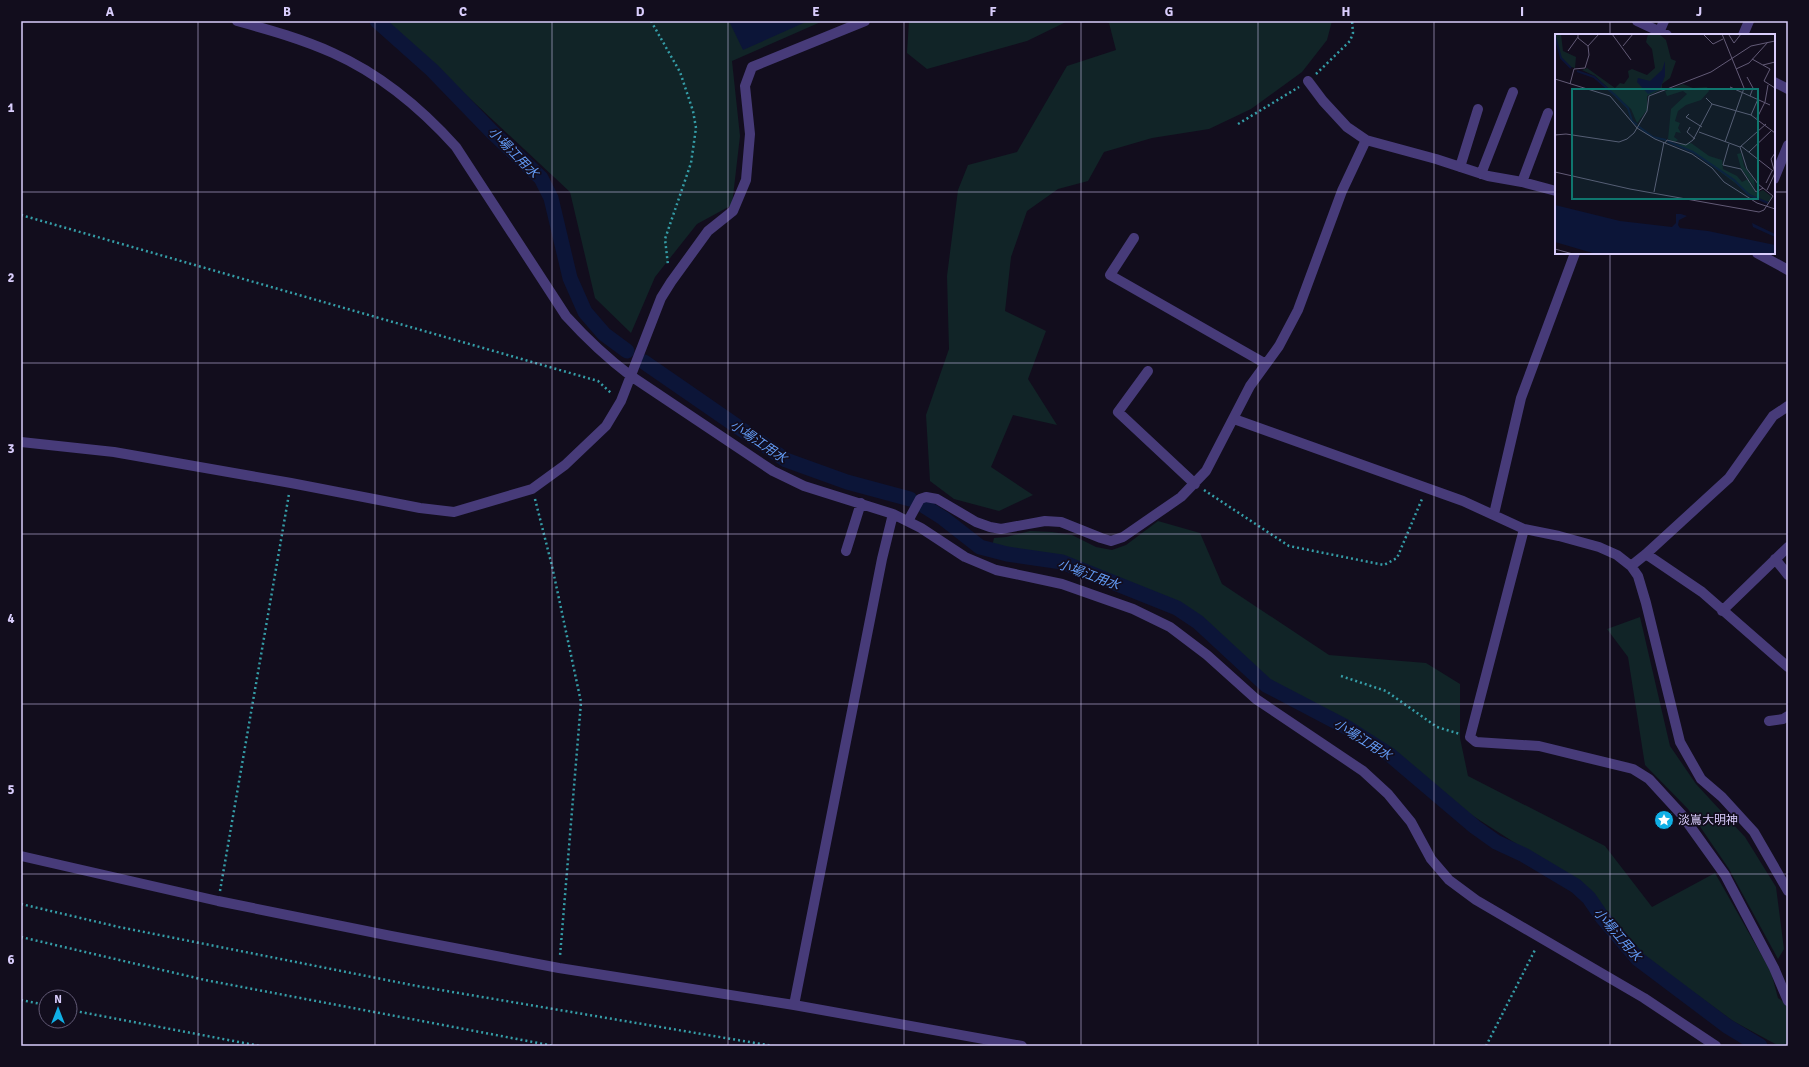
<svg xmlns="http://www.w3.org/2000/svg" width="1809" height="1067" font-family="Signika,'Noto Sans JP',sans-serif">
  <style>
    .green { fill: #112427 }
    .water { fill: #0c1538 }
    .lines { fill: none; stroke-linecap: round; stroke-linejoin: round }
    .canal { stroke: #0c1538; stroke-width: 15 }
    .path { stroke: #359da7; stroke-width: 2.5; stroke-dasharray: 2 3; stroke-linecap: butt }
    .minor { stroke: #473b79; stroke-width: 10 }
    .grid { fill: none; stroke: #d9cdfc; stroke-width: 1; stroke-opacity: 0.55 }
    .labels { text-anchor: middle; stroke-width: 3.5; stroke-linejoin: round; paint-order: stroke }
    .poi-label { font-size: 12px; fill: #d9cdfc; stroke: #120d1d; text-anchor: start }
    .water-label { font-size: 13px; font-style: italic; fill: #629af4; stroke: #120d1d }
    .inset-river { fill: none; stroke: #0c1538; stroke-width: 2 }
    .inset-road { fill: none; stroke: #625a76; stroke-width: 1 }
    .view { fill: #0f766e; fill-opacity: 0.15; stroke: #0f766e; stroke-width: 2 }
    .inset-edge { fill: none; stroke: #d9cdfc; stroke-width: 2 }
    .neatline { fill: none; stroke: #d9cdfc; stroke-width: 1.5 }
    .grid-label { font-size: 13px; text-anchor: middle; font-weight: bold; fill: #d9cdfc }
  </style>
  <rect width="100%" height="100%" fill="#120d1d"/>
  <!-- green -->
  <path class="green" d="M387,21H823L732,61L740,136L732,205L697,224L655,277L631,333L595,298L570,192Z
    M909,21H1068L1027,41L927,69L907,53Z
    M1103,21H1332L1327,40L1302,72L1251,109L1209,129L1152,138L1104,152L1088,181L1058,189L1027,211L1011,257L1005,311L1046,331L1028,379L1057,425L1013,415L991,467L1033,495L999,511L954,499L930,481L926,415L949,349L947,276L958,190L968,165L1017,152L1067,66L1116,50L1109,23Z
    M1158,521L1200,533L1222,584L1329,655L1426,663L1460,684V738L1468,776L1605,846L1652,907L1715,873L1771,972L1778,998L1788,1005V1046H1779L1733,1021L1644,956L1582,886L1453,803L1390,752L1350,727L1269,682L1201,618L1177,604L1055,555L1018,552L992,547L994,538L1006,537L1030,531L1052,532L1072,535L1096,547L1112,550L1126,545Z
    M1640,617L1670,746L1696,784L1745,837L1776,887L1784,949L1778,959L1729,869L1688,809L1645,765L1628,657L1607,629Z"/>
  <!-- water -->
  <path class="water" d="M729,21H808L743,50Z"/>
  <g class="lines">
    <!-- canal -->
    <path class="canal" d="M377,21L432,70L492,132L541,178L551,198L570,278L585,312L604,334L627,351
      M644,362L786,460L847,482L910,499
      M924,506L943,518L980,547L1007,554L1062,562L1177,608L1198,622L1266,685L1348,728L1390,755L1475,827L1496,842L1524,855L1576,886L1589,898L1602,917L1638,959L1727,1026L1760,1046"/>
    <!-- path -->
    <path class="path" d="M651,21L680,72L693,111L696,128L691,163L665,239L668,265
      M1316,74L1350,41L1353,33L1352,21
      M1238,124L1299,87
      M21,215L598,381L611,393
      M1204,490L1289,546L1384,565L1397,558L1422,499
      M535,499L552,566L581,702L560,956
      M1341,676L1386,691L1437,727L1460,734
      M220,891L289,494
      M21,904L119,927L417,986L773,1046
      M21,937L205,980L554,1046
      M21,1000L46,1005
      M70,1010L260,1046
      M1486,1046L1536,948"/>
    <!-- minor -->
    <path class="minor" d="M237,21C270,30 302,39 333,53C382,75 421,108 456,147L566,316C586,338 607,358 631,376L773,471L804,486L893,514L921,528L965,557L996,570L1062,584L1133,609L1170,627L1207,655L1256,699L1363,771L1388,794L1411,822L1431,859L1449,880L1476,900L1644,998L1716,1046
      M1637,21L1667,35
      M1658,35L1664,21
      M1743,35L1749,21
      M1308,81L1323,101L1347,127L1366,140L1436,159L1488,176L1522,182L1556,191
      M1774,82L1788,89
      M1460,167L1478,109
      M1481,174L1513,92
      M1774,179L1788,145
      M1522,182L1548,113
      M1134,238L1110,275L1266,364
      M1757,253L1788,270
      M1148,371L1118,412L1195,484
      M1234,419L1463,501L1524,529L1559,536L1599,547L1617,555L1631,566L1638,576L1646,603L1680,742L1701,779L1722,797L1754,832L1788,891
      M21,442L114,452L291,483L420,508L454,512L532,489L565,465L606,426L621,401L661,298L671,282L708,231L733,211L746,180L750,134L745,86L752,67L865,21
      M1494,514L1521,398L1575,253
      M908,521L920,499L926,497L937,499L976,522L990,527L1001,529L1045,521L1061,522L1101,538L1111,541L1123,537L1181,497L1206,471L1250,386L1279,346L1298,310L1342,191L1366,140
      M1524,529L1470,737L1476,742L1539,746L1633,769L1649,779L1682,815L1725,875L1774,968L1788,1001
      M846,551L861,503
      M1646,554L1702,592L1788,667
      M1775,559L1788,575
      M1631,566L1646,554L1729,478L1773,416L1788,406
      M1722,611L1788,547
      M1769,721L1783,719L1788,716
      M21,856L218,901L391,936L559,968L794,1005L1022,1046
      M794,1005L882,559L893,514"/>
  </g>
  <!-- grid -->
  <path class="grid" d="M198,21V1046M375,21V1046M552,21V1046M728,21V1046M904,21V1046M1081,21V1046M1258,21V1046M1434,21V1046M1610,21V35M21,192H1556M1774,192H1788M1610,253V1046M21,363H1788M21,534H1788M21,704H1788M21,874H1788"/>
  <!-- icons -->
  <defs>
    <g id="sight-disc" transform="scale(1)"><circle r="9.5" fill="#10afe5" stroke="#120d1d"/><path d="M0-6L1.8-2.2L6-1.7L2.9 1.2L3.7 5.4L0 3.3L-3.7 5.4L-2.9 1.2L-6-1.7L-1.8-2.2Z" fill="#fff"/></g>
  </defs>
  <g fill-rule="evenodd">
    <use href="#sight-disc" x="1664" y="820"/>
  </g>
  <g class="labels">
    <!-- poi labels -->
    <g class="poi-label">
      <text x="1678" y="824">淡嶌大明神</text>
    </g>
    <!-- water labels -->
    <g class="water-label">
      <text transform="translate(514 152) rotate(45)" y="5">小場江用水</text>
      <text transform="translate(759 441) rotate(34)" y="5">小場江用水</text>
      <text transform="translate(1089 574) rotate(20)" y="5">小場江用水</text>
      <text transform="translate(1363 739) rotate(32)" y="5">小場江用水</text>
      <text transform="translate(1618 934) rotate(49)" y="5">小場江用水</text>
    </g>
  </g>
  <!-- overview -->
  <g transform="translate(1555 34)">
    <rect width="220" height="220" fill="#120d1d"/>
    <path d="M0,0H6L8,17L21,23L20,34L16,33L6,24ZM93,0H104L111,6L116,25L121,27L115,44L107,50V55L92,62V76L82,89L76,75L40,42L27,36L32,34L60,54L65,49L69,50L74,43L73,37L77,35L92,41L100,34L97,15L91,8ZM128,50L138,54L152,53L154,57L146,66L131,71L123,77L120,87L125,89L123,94L126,99L121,98L119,103L123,106L120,108L113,105L116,75L132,60L128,57L112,62L110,57ZM136,109L154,122L167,126L168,135L182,142L187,148L193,145L201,159L208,156L217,163L216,166L211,169L195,160L140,119L119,111ZM186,119L189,132L199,146L200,154L186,134L182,120Z" fill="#112427"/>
    <path d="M110,27V42L105,55L93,60L82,48L83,44L95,47L107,36ZM0,171L65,187L117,193L121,189V180H126L132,182L124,186L123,191L125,194L153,197L220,211V220H41L0,208ZM197,189L220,200V203L198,193Z" fill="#0c1538"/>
    <path class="inset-river" d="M0,2L6,24L16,34M22,37L39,43L61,62L73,74L77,87L82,91M83,92L98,103L111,106M112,107L138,118L179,146L194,161L213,169"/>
    <path class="inset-road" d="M57,0L76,26M148,0L158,10L168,5M167,0L189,54L170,108M174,1L179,9L186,0M33,12L44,0M68,12L78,0M13,17L23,3M197,25L215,35L209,47L220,54M208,31L220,28M181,35L194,29L213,8M192,43L198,54L195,62M0,45L55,62L82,94L100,105L137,120L157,134L169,148L202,169L220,175M15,50L19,35L30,34L34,21L33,12L23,4V0M175,53L215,71M151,64L157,70L196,81L220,99M134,80L131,83L147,93M196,81L203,65M202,84L210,68L213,51M135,93L132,98L140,105M0,101L11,100L64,108L72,105L79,99L92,77L94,62L156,38L196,12L220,7M110,109L112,106L131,111L138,106L157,70M174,110L168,131L186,135L201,158L208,154M186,112L218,137M185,113L211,90M194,118L217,96M220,119L216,125L220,139M0,138L75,155L204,178L209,176L218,162L203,150L192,135L185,113L144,98M211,149L217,137M212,156L220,139M99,158L109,108M0,215L18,220"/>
    <path class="view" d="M17,55H203V165H17Z"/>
    <rect width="220" height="220" class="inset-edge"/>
  </g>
  <!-- border -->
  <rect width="1809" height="1067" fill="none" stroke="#120d1d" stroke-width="44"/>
  <!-- north arrow -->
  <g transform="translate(58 1009)"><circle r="19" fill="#120d1d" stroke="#625a76"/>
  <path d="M0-3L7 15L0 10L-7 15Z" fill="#10afe5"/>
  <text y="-6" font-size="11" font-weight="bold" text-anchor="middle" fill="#d9cdfc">N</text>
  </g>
  <rect x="22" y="22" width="1765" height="1023" class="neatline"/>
  <g class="grid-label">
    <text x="110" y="16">A</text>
    <text x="287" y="16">B</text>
    <text x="463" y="16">C</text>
    <text x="640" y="16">D</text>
    <text x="816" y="16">E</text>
    <text x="993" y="16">F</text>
    <text x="1169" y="16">G</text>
    <text x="1346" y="16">H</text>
    <text x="1522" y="16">I</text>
    <text x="1699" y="16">J</text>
    <text x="11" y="112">1</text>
    <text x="11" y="282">2</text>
    <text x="11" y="453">3</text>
    <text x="11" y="623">4</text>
    <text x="11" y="794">5</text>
    <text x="11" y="964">6</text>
  </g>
</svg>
